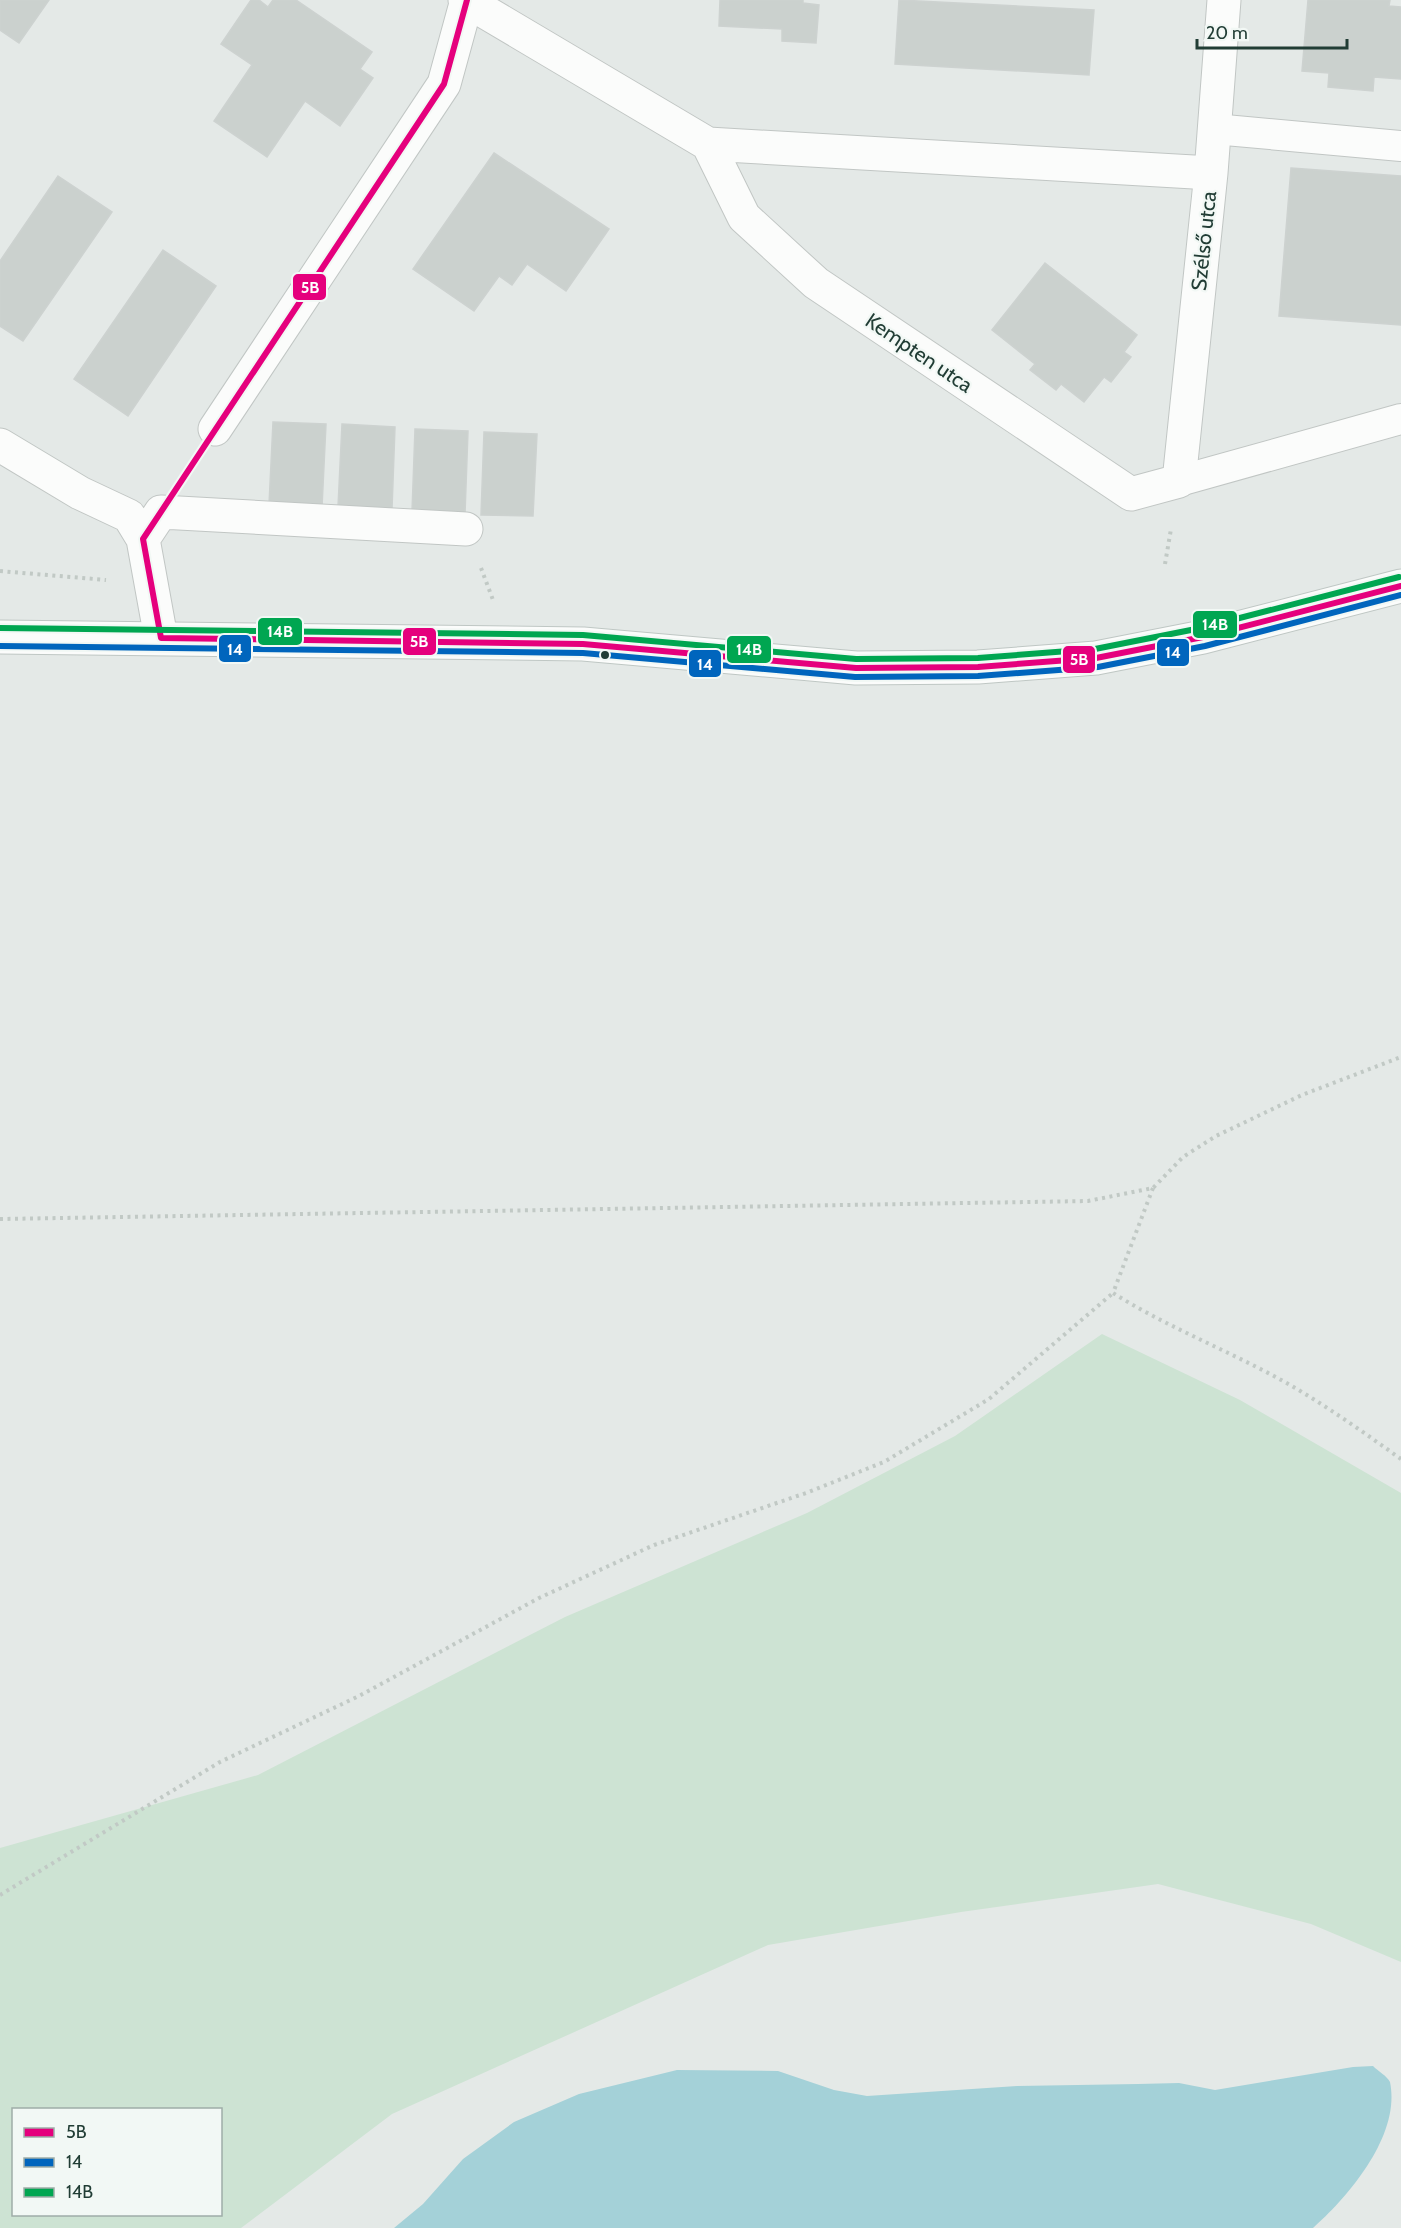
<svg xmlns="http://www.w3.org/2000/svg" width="1401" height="2228" font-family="Cabin,sans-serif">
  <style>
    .green { fill: #cde3d3; fill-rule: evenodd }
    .water { fill: #a4d1d8 }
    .building { fill: #cbd1ce; stroke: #cdd2d0; stroke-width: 1.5 }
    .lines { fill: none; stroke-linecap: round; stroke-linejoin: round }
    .service-casing { stroke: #c1c6c4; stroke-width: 32 }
    .minor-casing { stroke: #c1c6c4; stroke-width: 35 }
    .secondary-casing { stroke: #bfc7c4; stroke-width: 35 }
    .path { stroke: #c1c9c5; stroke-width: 4; stroke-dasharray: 3 4.5; stroke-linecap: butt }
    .service { stroke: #fbfcfb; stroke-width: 30 }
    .minor { stroke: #fbfcfb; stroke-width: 33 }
    .secondary { stroke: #fbfcfb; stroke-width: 33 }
    .bus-1-casing { stroke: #f2f8f5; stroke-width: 10 }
    .bus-2-casing { stroke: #f2f8f5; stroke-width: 10 }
    .bus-3-casing { stroke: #f2f8f5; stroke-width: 10 }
    .bus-1 { stroke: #e5007d; stroke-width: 6 }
    .bus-2 { stroke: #0065bd; stroke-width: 6 }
    .bus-3 { stroke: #00a651; stroke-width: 6 }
    .bus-dot { fill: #213d35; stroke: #f2f8f5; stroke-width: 2 }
    .labels { text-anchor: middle; stroke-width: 4.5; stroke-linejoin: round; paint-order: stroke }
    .street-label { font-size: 21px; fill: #213d35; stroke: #f2f8f5 }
    .line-badge { stroke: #f2f8f5; stroke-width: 2 }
    .badge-label { font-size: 16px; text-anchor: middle; font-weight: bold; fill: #fff }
  </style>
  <rect width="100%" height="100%" fill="#e4e9e7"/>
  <!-- green -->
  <path class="green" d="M1102,1334L1240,1400L1401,1493V1962L1311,1924L1158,1884L961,1912L768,1945L392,2114L241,2228H0V1848L258,1775L565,1617L807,1513L955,1436ZM14,2110H220V2214H14Z"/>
  <!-- water -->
  <path class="water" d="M1373,2066C1378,2071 1387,2076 1390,2082C1401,2135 1349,2196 1313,2228H394L423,2204L463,2159L514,2122L579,2094L677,2070L778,2071L834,2090L867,2096L1017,2086L1138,2084L1179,2083L1215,2090L1353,2067Z"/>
  <!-- building -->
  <path class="building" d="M0,0H49L19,43L0,30Z
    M251,0H259L268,7L273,0H296L372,52L360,69L373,78L340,126L305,101L267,157L214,121L252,65L221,44Z
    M720,0H803V3L819,5L816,43L782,41V29L719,26Z
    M899,0L1094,10L1089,75L895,64Z
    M1308,0H1390L1389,6L1401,7V79L1374,77L1373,91L1328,87L1329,73L1302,71Z
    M494,153L609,229L566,291L527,264L512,285L499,276L474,311L413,269Z
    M1291,168L1401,176V325L1279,316Z
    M58,176L112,212L23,341L0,326V261Z
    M163,250L216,286L128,416L74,379Z
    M1045,263L1137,335L1124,352L1131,357L1111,382L1104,377L1084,402L1061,384L1056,390L1030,370L1035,364L992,330Z
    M273,422L326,424L322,507L269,505Z
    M342,424L395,427L392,509L338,507Z
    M415,429L468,431L465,514L412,512Z
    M484,432L537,434L533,516L481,515Z"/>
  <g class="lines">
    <!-- service casing -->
    <g class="service-casing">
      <path id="service" d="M1214,129L1401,146
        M1179,481L1401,419"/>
    </g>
    <!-- minor casing -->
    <g class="minor-casing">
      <path id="minor" d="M465,0L708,144L1211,173
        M708,144L744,217L816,283L1131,494L1179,481L1211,173L1224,0
        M215,429L444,84L467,0
        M0,445L80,493L129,516L143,539L161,638
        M143,539L161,512L466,529"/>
    </g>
    <!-- secondary casing -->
    <g class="secondary-casing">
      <path id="secondary" d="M0,637L583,644L856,668L978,667L1096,658L1203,637L1401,586"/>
    </g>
    <!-- path -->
    <path class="path" d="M1165,564L1171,529
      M481,568L493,600
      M0,571L106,580
      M1153,1188L1113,1293C1167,1327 1227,1350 1283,1381C1324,1404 1363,1432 1401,1459
      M0,1219L1088,1201L1153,1188L1183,1157L1216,1136L1302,1095L1401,1057
      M0,1895L220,1762L359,1696L539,1598L654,1545L806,1493L884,1462L989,1399L1113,1293"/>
    <!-- service -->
    <use href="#service" class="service"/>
    <!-- minor -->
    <use href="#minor" class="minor"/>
    <!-- secondary -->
    <use href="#secondary" class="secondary"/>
    <!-- bus-1 casing -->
    <g class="bus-1-casing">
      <path id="bus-1" d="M467,0L444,84L143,539L161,638L583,644L856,668L978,667L1096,658L1203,637L1401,586"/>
    </g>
    <!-- bus-2 casing -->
    <g class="bus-2-casing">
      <path id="bus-2" d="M0,646L583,653L855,677L978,676L1098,667L1205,646L1401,595"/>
    </g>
    <!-- bus-3 casing -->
    <g class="bus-3-casing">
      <path id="bus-3" d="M0,628L583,635L856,659L978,658L1095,649L1201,628L1399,577"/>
    </g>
    <!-- bus-1 -->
    <use href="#bus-1" class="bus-1"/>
    <!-- bus-2 -->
    <use href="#bus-2" class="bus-2"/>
    <!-- bus-3 -->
    <use href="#bus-3" class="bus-3"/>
  </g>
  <!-- markers -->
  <circle class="bus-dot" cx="605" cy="655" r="5"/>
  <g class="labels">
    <!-- street labels -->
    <g class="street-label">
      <text transform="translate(1204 241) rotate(-84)" y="7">Szélső utca</text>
      <text transform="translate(919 353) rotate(34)" y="7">Kempten utca</text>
    </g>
  </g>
  <g class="line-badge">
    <rect x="292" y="273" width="35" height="28" rx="6" fill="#e5007d"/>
    <rect x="1192" y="610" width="46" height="29" rx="6" fill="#00a651"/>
    <rect x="257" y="617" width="46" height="29" rx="6" fill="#00a651"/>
    <rect x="402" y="627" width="35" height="29" rx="6" fill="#e5007d"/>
    <rect x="218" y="634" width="34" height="29" rx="6" fill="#0065bd"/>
    <rect x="726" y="635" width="46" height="29" rx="6" fill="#00a651"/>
    <rect x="1156" y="638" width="34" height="29" rx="6" fill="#0065bd"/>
    <rect x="1062" y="645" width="34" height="29" rx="6" fill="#e5007d"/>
    <rect x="688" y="649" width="34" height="29" rx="6" fill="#0065bd"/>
  </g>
  <g class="badge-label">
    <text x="310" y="293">5B</text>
    <text x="1215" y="630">14B</text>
    <text x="280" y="637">14B</text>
    <text x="419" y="647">5B</text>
    <text x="235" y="655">14</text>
    <text x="749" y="655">14B</text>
    <text x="1173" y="658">14</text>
    <text x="1079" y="665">5B</text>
    <text x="705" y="670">14</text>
  </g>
  <!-- legend -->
  <rect x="12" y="2108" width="210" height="108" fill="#f2f8f5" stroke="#9eada8" stroke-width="1.5"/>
  <rect x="24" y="2128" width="30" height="9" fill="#e5007d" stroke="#9eada8" stroke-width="1.5"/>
  <text x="66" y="2138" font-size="18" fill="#213d35">5B</text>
  <rect x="24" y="2158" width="30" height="9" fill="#0065bd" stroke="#9eada8" stroke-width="1.5"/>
  <text x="66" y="2168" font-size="18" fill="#213d35">14</text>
  <rect x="24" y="2188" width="30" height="9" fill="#00a651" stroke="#9eada8" stroke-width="1.5"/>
  <text x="66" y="2198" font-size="18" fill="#213d35">14B</text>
  <!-- scale -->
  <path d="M1197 39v9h150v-9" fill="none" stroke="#213d35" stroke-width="3"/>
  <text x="1206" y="39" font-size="18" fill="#213d35" stroke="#f2f8f5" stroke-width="4.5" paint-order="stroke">20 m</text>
</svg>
